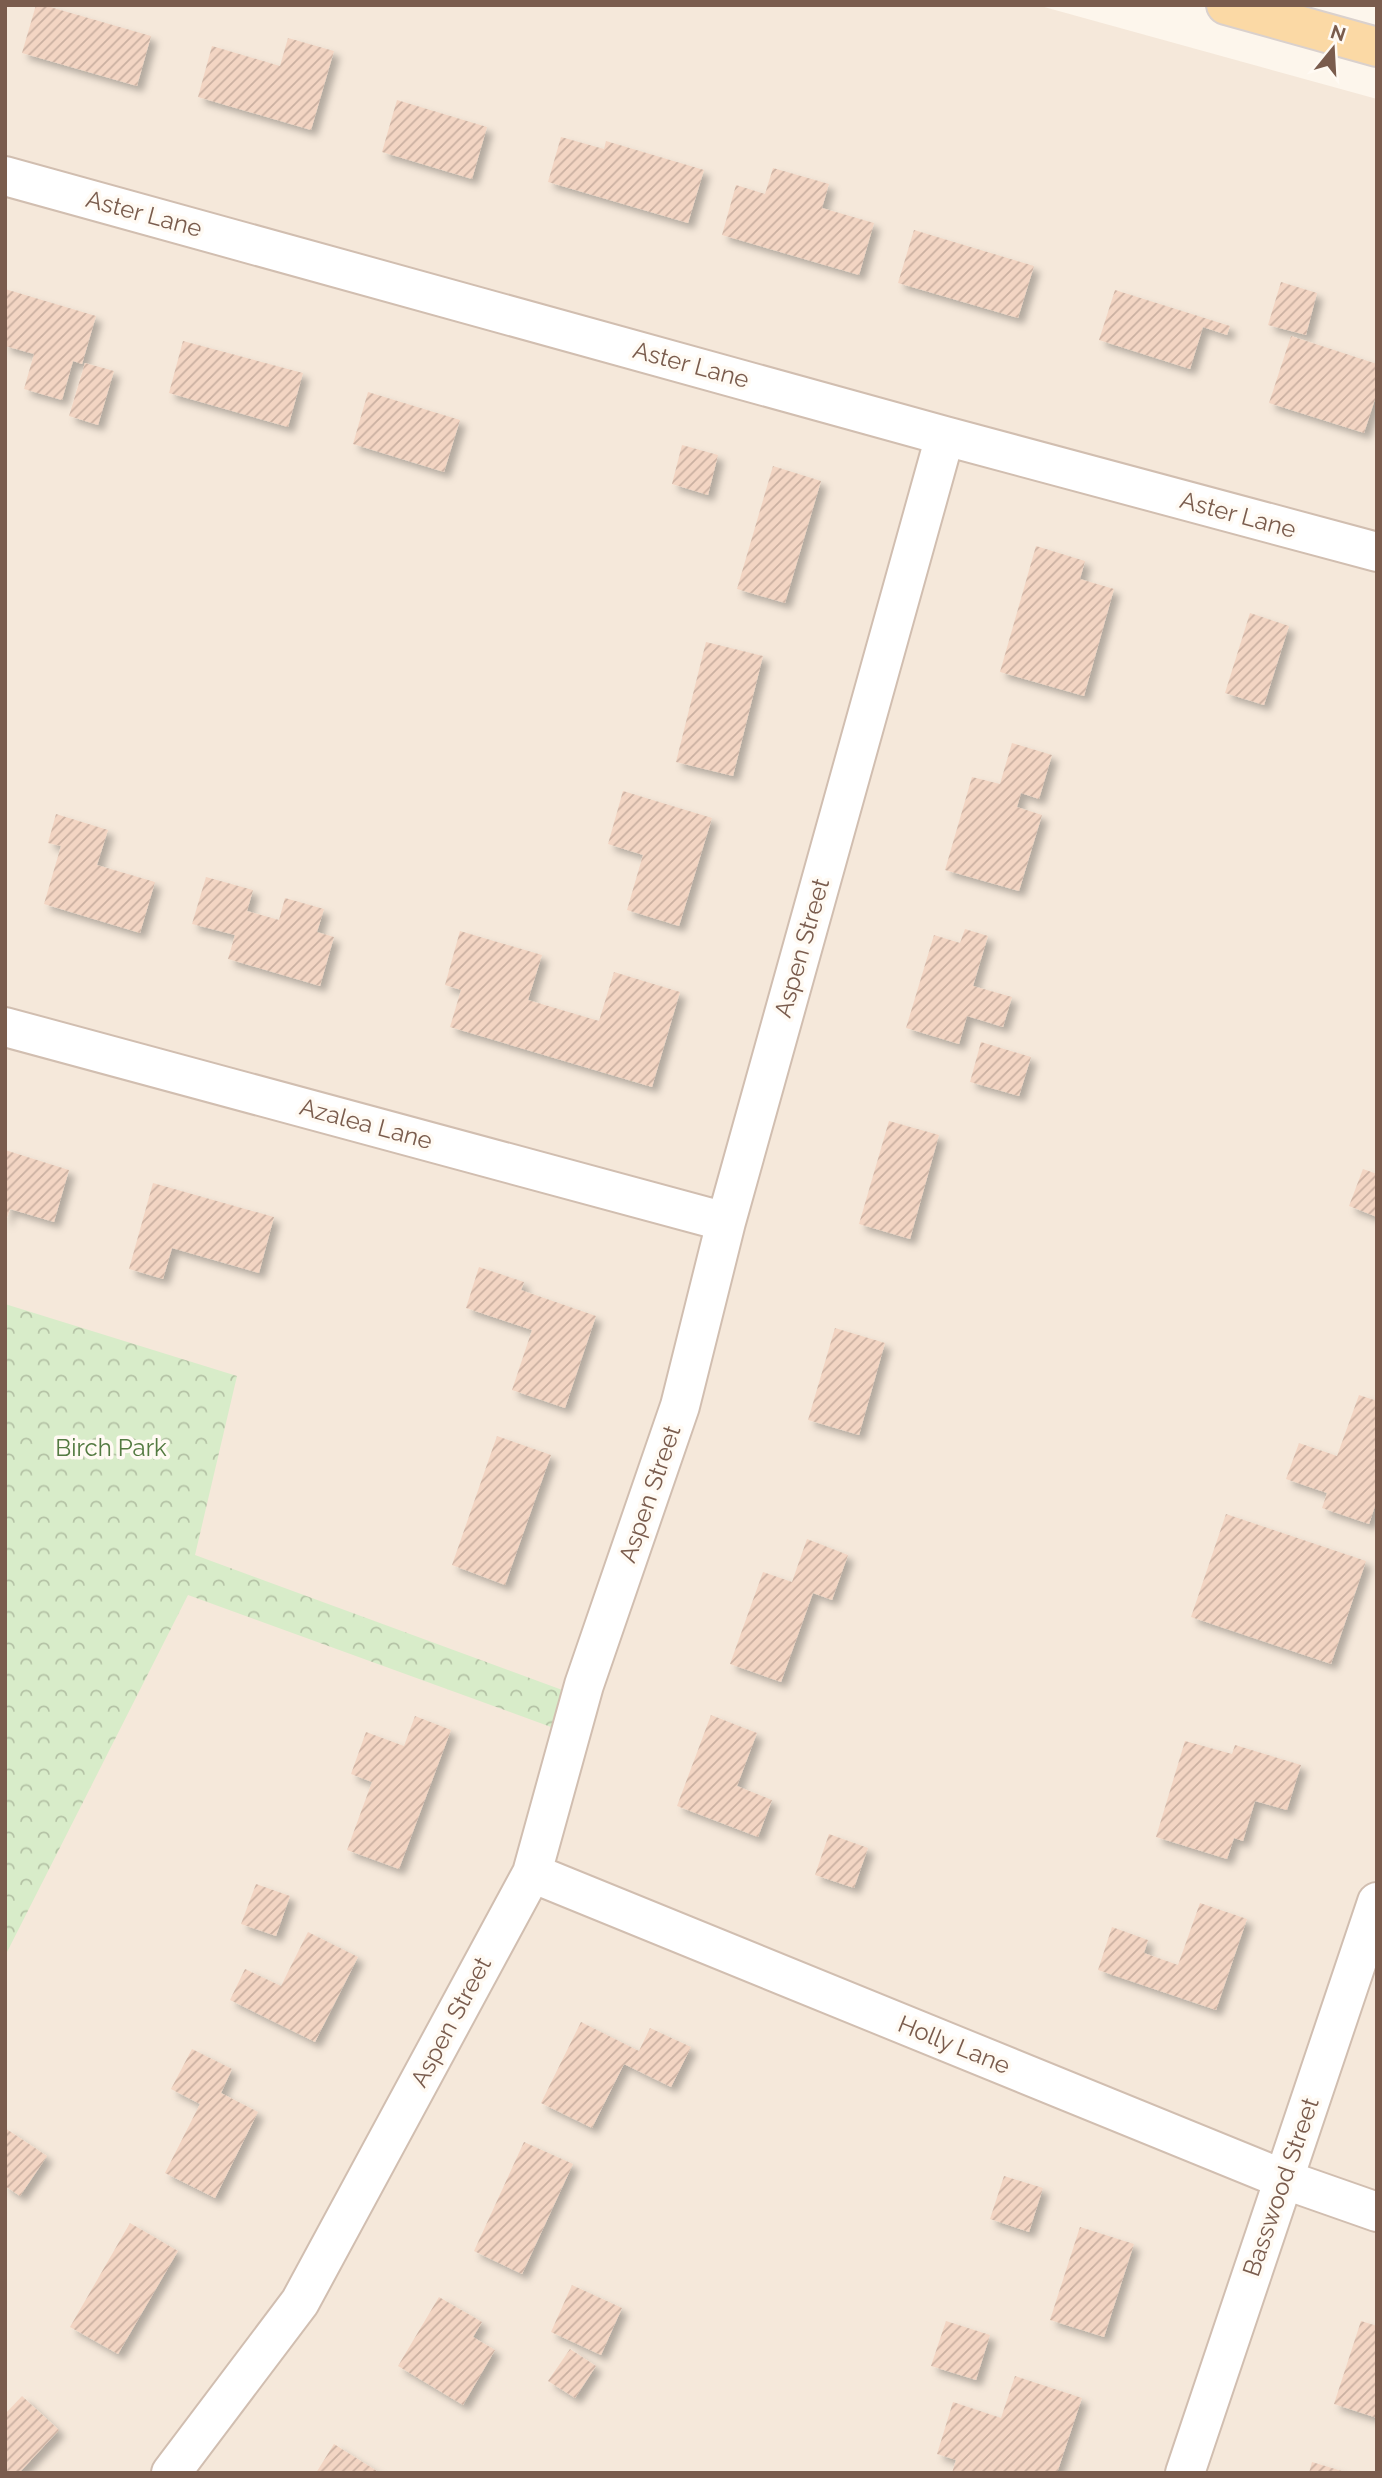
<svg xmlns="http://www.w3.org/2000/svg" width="1382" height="2478" font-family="Raleway,sans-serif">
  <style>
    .residential { fill: #f5e8da }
    .park { fill: url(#park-crowns) }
    .building { fill: url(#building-hatch); filter: url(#shadow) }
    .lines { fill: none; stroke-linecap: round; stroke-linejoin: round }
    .minor-casing { stroke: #d1beb0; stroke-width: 42 }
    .primary-casing { stroke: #dad1cd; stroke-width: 42 }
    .minor { stroke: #fff; stroke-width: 38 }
    .primary { stroke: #fbd9a5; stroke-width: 38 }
    .labels { text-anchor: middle; stroke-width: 7; stroke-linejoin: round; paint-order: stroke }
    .street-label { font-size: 24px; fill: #7a5c4d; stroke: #fffaf3 }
    .park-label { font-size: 24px; fill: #537a41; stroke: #fffaf3 }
  </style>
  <defs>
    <pattern id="park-crowns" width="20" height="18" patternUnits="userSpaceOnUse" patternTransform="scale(1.75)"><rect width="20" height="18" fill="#d8ecc9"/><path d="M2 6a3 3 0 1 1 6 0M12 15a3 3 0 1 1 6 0" fill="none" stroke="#b4c2a5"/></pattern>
    <pattern id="building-hatch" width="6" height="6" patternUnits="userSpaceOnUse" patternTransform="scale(1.75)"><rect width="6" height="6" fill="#f3d5c3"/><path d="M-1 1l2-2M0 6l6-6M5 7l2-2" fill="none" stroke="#cab0a1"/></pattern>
    <filter id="shadow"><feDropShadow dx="6" dy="6" stdDeviation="3.5" flood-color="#0004"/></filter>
  </defs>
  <rect width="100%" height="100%" fill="#fdf6ec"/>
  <!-- residential -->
  <path class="residential" d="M5,5H1037L1377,99V2473H5Z"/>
  <!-- park -->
  <path class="park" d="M5,1304L237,1376L195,1555L565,1691L551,1727L188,1595L5,1956Z"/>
  <!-- building -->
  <path class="building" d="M36,5H43L151,36L137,86L22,53Z
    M288,38L334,51L311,130L198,97L212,46L280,66Z
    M397,100L487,127L472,179L382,152Z
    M561,137L604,149L606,141L704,170L688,223L548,182Z
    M773,168L829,184L822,208L874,223L859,275L722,235L736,185L765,194Z
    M914,230L1034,266L1018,318L898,283Z
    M1281,282L1317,293L1306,335L1268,325Z
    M5,289L96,316L82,364L73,361L62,400L24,389L34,354L5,346Z
    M1115,290L1230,326L1227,335L1203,327L1190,369L1099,340Z
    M1291,336L1377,364V393L1364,433L1269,403Z
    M183,341L303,373L288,427L169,393Z
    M85,363L114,371L98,425L69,416Z
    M368,392L460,420L444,472L353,444Z
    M682,445L718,455L708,495L672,484Z
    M773,466L821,481L785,603L737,589Z
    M1036,546L1085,561L1080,579L1114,589L1084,696L1000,672Z
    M1250,613L1289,626L1264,705L1225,693Z
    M706,642L763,656L733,776L676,762Z
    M1012,743L1052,755L1039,799L1021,793L1017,807L1042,815L1019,891L945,870L972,777L1000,784Z
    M623,791L712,818L679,926L627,910L643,855L608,844Z
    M56,814L108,830L97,865L155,882L140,933L44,904L61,846L48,843Z
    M206,877L253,890L247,911L279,920L285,898L324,909L317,932L334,937L320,986L228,959L235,935L192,924Z
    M965,929L988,936L973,986L1012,997L1003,1027L967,1016L959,1044L906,1028L934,935L960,943Z
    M460,931L542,955L528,1000L599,1021L614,972L680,992L652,1087L450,1027L461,990L445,985Z
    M981,1042L1031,1057L1019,1096L970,1082Z
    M889,1121L939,1135L910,1239L859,1224Z
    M5,1150L69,1170L54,1222L10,1209L5,1223Z
    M1363,1169L1377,1174V1217L1349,1206Z
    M153,1183L274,1217L259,1273L172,1248L163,1279L129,1269Z
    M479,1267L524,1282L521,1290L596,1316L565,1408L512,1390L532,1330L466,1308Z
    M835,1328L885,1343L859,1435L808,1420Z
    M1359,1395L1377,1401V1500L1369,1524L1322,1508L1327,1493L1286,1479L1299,1443L1337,1456Z
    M497,1436L551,1455L505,1585L452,1565Z
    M1226,1514L1366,1561L1331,1664L1191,1617Z
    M807,1539L848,1555L832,1600L813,1593L781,1682L730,1664L763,1572L792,1582Z
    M711,1715L757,1733L737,1786L772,1800L758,1837L677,1806Z
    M415,1716L451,1730L399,1869L347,1850L372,1782L351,1774L366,1732L404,1746Z
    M1185,1741L1232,1754L1235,1745L1301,1765L1287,1810L1255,1801L1243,1841L1234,1838L1227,1859L1156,1837Z
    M829,1834L868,1848L854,1888L815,1875Z
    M256,1884L290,1896L276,1936L241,1924Z
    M1200,1903L1247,1919L1216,2010L1098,1970L1112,1927L1148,1940L1144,1953L1178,1965Z
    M308,1932L358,1957L315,2042L230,2000L245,1969L281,1986Z
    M581,2022L639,2051L650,2028L691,2047L671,2087L624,2064L592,2128L541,2103Z
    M192,2049L232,2069L221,2093L258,2112L215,2198L165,2173L200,2104L171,2089Z
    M5,2128L47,2156L20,2196L5,2186Z
    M524,2142L573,2164L522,2274L474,2251Z
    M1004,2176L1043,2188L1029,2232L990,2219Z
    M130,2223L178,2251L118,2354L70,2327Z
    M1080,2227L1134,2244L1104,2337L1050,2320Z
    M572,2285L622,2308L601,2355L551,2332Z
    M439,2297L482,2322L473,2337L495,2350L463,2405L398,2366Z
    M946,2321L990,2335L976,2380L931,2366Z
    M1361,2321L1377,2326V2418L1334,2404Z
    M570,2349L596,2366L575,2398L548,2381Z
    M1015,2376L1082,2398L1057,2473H952L956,2460L937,2454L953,2402L1001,2418Z
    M22,2396L59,2430L19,2473H5V2414Z
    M334,2444L380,2473H316Z
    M1312,2462L1345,2472V2473H1309Z"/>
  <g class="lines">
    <!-- minor casing -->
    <g class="minor-casing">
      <path id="minor" d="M5,176L945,436L1377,552
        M5,1027L726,1222
        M532,1873L1283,2179L1377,2212
        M171,2473L300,2302L532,1873L584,1685L680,1406L726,1222L945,436
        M1185,2473L1377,1902"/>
    </g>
    <!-- primary casing -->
    <g class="primary-casing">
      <path id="primary" d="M1226,5L1377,47"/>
    </g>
    <!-- minor -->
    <use href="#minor" class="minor"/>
    <!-- primary -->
    <use href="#primary" class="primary"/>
  </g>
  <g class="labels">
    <!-- street labels -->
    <g class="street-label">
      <text transform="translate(144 214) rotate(15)" y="8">Aster Lane</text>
      <text transform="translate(691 365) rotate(15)" y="8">Aster Lane</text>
      <text transform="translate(1238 515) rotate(15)" y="8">Aster Lane</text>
      <text transform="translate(802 948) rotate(-74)" y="8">Aspen Street</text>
      <text transform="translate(366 1124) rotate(15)" y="8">Azalea Lane</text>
      <text transform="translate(650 1494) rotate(-71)" y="8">Aspen Street</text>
      <text transform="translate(451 2022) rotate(-62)" y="8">Aspen Street</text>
      <text transform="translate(954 2045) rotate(22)" y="8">Holly Lane</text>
      <text transform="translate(1281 2187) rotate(-71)" y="8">Basswood Street</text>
    </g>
    <!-- park labels -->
    <g class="park-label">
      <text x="111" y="1456">Birch Park</text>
    </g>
  </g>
  <!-- border -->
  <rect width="1382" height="2478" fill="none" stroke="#7a5c4d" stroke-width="14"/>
  <!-- north arrow -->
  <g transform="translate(1333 49) rotate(18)" stroke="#fffaf3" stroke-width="5" paint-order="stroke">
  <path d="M0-5L12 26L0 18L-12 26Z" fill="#7a5c4d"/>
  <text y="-10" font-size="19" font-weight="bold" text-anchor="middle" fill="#7a5c4d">N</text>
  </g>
</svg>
